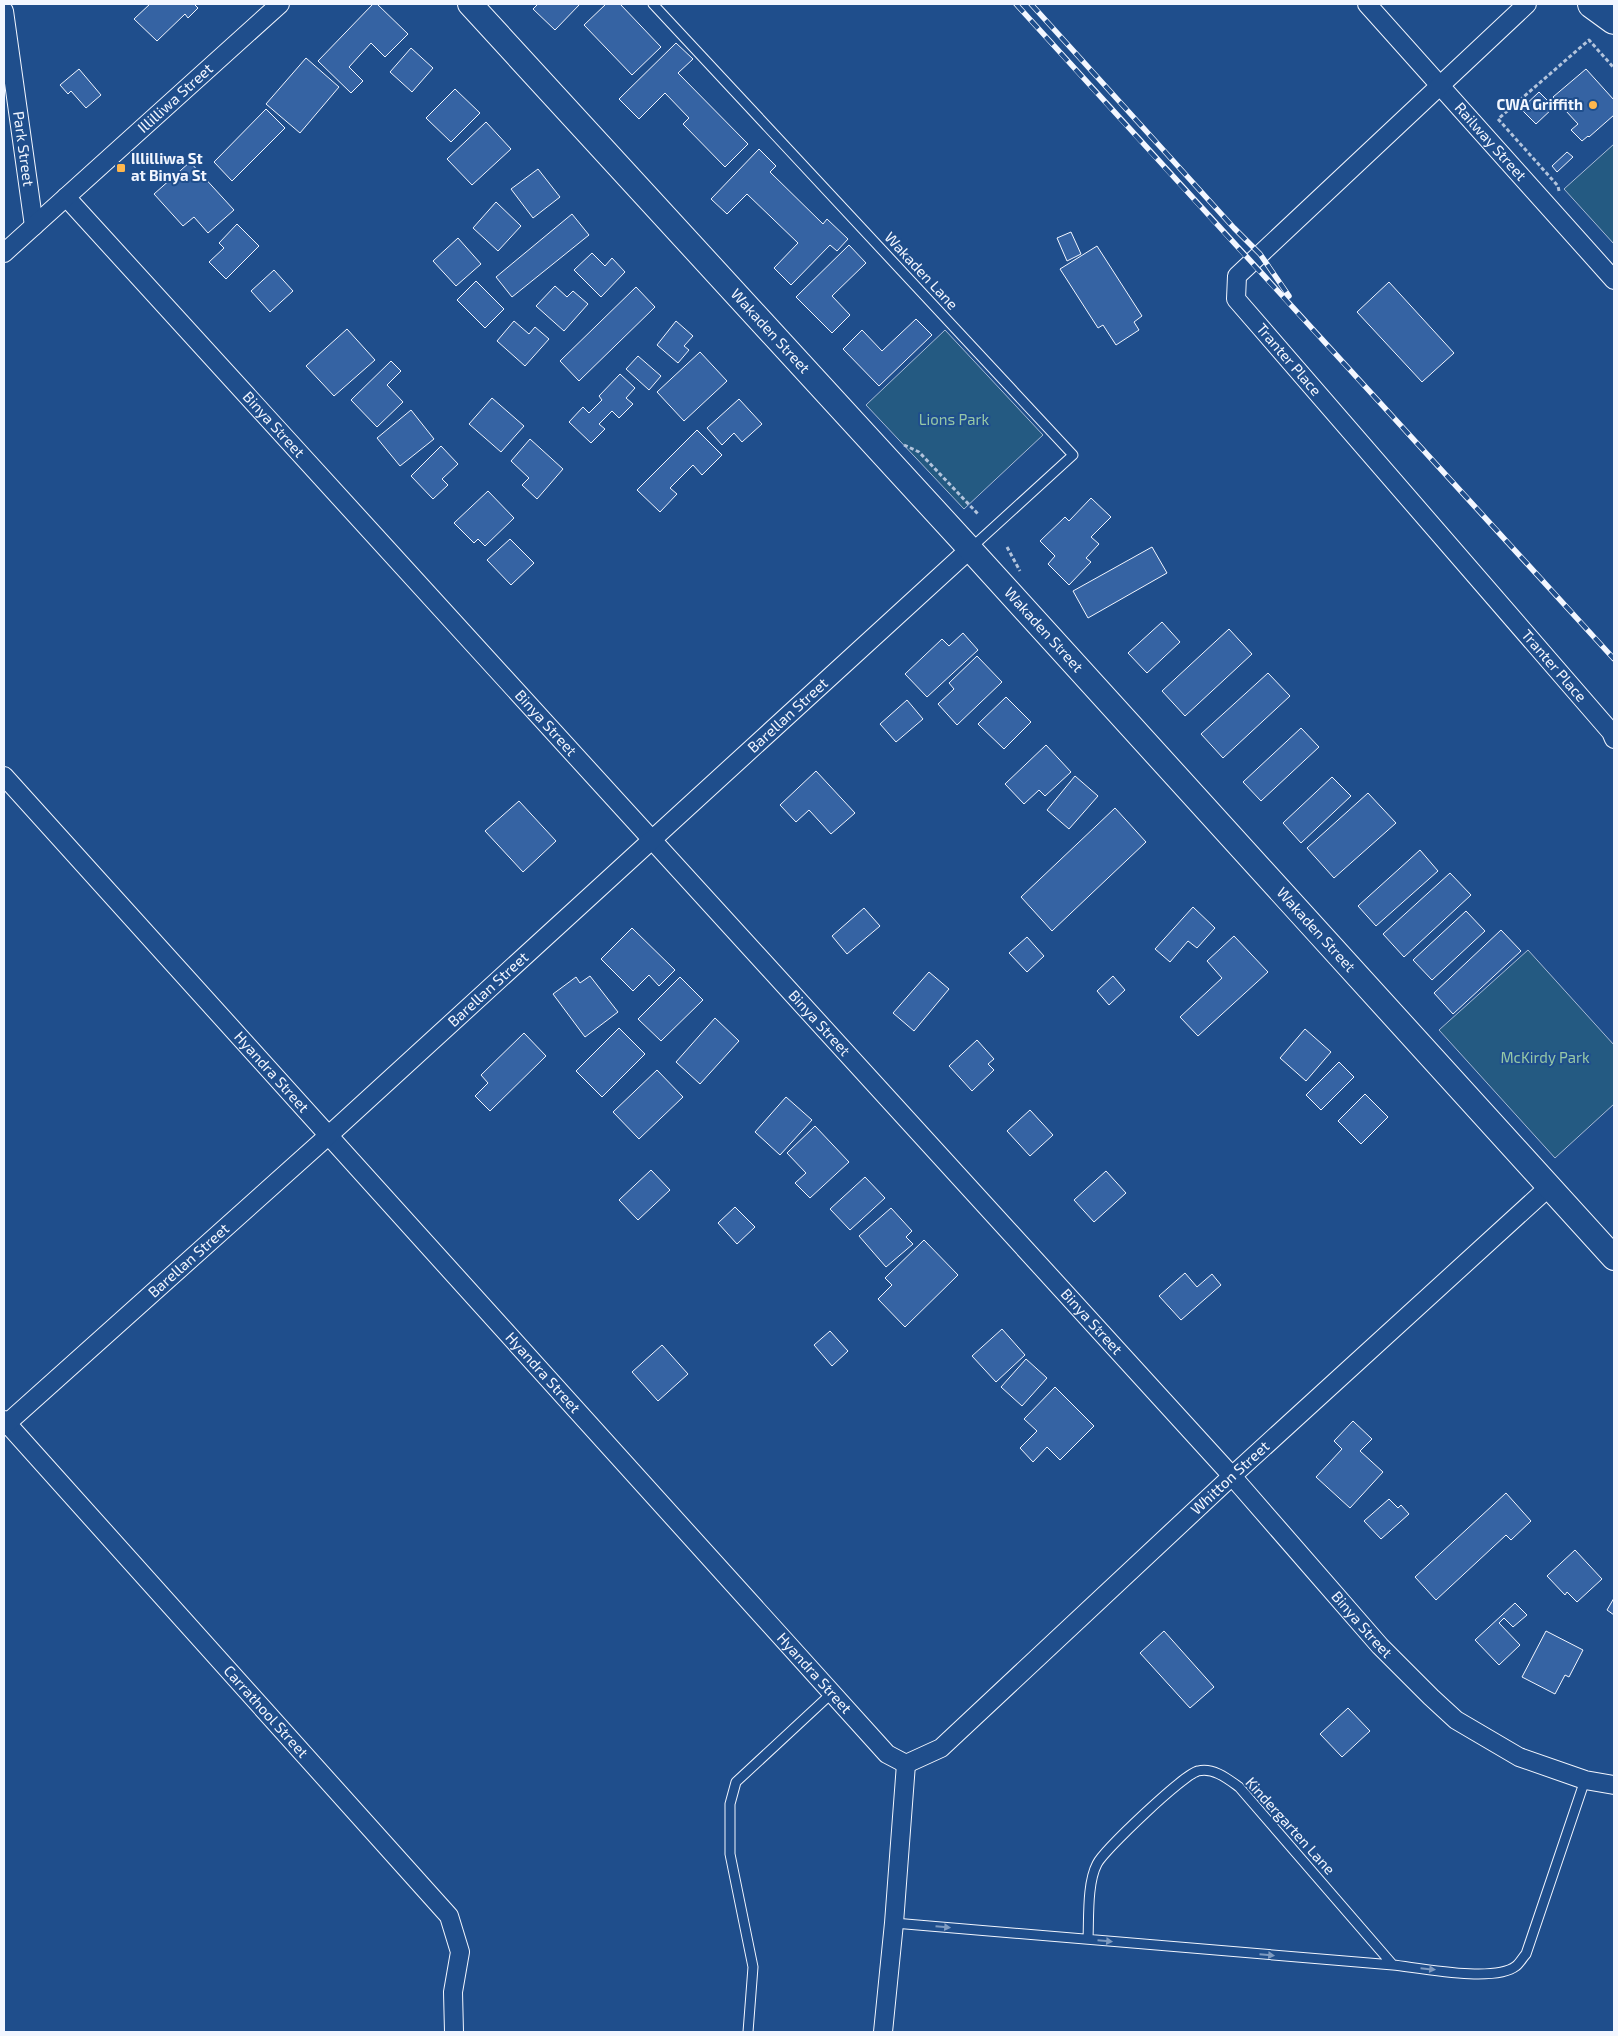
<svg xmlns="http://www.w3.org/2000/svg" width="1618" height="2036" font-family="'Exo 2',sans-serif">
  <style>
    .green { fill: #245a82; stroke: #a8bbd7 }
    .building { fill: #3563a3; stroke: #f2f6ff }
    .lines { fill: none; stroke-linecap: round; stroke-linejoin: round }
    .lane-casing { stroke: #f2f6ff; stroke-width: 11 }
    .street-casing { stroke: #f2f6ff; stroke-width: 20 }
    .secondary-casing { stroke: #f2f6ff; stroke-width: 26 }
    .primary-casing { stroke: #f2f6ff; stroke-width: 30 }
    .path { stroke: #b3c4dc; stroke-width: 3; stroke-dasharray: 4 2.5; stroke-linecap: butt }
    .lane { stroke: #1f4e8c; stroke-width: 9 }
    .street { stroke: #1f4e8c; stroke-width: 18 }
    .secondary { stroke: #1f4e8c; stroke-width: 24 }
    .primary { stroke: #1f4e8c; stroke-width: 28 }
    .rail-casing { stroke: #f2f6ff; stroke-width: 5.5 }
    .rail { stroke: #1f4e8c; stroke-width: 4; stroke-dasharray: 11; stroke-linecap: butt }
    .oneway { fill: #7e9ac0 }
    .poi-dot { fill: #ffb74d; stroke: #1f4e8c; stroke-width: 2 }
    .labels { text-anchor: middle; stroke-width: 4; stroke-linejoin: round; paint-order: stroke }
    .street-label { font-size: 15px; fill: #f2f6ff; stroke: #1f4e8c }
    .poi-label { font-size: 15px; font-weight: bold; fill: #f2f6ff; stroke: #1f4e8c; text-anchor: end }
    .park-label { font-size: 15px; fill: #97c8a6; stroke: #1f4e8c }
  </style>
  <rect width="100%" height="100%" fill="#1f4e8c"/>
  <!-- green -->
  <path class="green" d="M1614,144V244L1564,189Z
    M945,330L1043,435L964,509L866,405Z
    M1528,950L1614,1045V1104L1555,1158L1439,1030Z"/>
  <!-- building -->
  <path class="building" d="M150,4H194L198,8L188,18L185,14L157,41L134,19Z
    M373,4H377L408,34L385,57L371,43L349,67L363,81L351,93L318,61Z
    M538,4H580L555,30L533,9Z
    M606,4H620L661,47L632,75L584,25Z
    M676,43L693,59L678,73L748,144L725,167L683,124L689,118L665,93L639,119L619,99Z
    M411,48L433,68L412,92L390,72Z
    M306,58L339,87L300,133L266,104Z
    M79,69L101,95L86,108L71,91L68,94L60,85Z
    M1586,69L1614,100V115L1589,137L1588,136L1582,141L1571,130L1578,124L1553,97Z
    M455,89L480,113L451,142L426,118Z
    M1539,92L1554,107L1536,124L1521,109Z
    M266,109L285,128L232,181L214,162Z
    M486,122L511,149L472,185L447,159Z
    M759,149L776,166L770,172L823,224L827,219L848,239L837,251L830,245L791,285L774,268L798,243L747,194L727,214L711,199Z
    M1567,152L1573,157L1557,172L1552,166Z
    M190,162L234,210L208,233L194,217L183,226L154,194Z
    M538,169L560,197L533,218L511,189Z
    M496,202L521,226L498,251L473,228Z
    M572,214L589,235L512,297L496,277Z
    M237,224L259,246L226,279L209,262L224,248L219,243Z
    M1071,232L1081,254L1067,261L1057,238Z
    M458,238L481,264L456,286L433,261Z
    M849,245L866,263L832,296L850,315L832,333L796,297Z
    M1097,246L1142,316L1134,322L1139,330L1116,345L1103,325L1098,328L1060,269Z
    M592,253L605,266L612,258L625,272L601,297L574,270Z
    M274,270L293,291L270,312L251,291Z
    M476,281L504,309L485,328L457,300Z
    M1389,282L1454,353L1422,382L1357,312Z
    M555,286L567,297L573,291L588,304L564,331L536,306Z
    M636,287L655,307L579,381L560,361Z
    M916,319L932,335L879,386L843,349L862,330L882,351Z
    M514,321L529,334L535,327L549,339L525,366L497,341Z
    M676,321L693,336L684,346L689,350L678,363L657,345Z
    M347,329L375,360L334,396L306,366Z
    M700,352L727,381L684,421L657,392Z
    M638,356L661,376L649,390L626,369Z
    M391,361L401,371L387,385L403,402L377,427L351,400Z
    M620,374L635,388L626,398L633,404L619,418L612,411L599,424L605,429L591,443L569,422L583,407L589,413L602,400L599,396Z
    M492,398L524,426L501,452L469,424Z
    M739,399L762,424L742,442L734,433L722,445L707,428Z
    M411,410L434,439L400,466L377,438Z
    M697,430L722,455L702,475L693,465L670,488L677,494L660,512L637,490Z
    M530,439L563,469L537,499L522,485L529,478L511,461Z
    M441,446L458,464L442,479L448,485L433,499L411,476Z
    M488,491L514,518L485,546L478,539L474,543L454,523Z
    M1091,498L1111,517L1091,537L1099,544L1086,558L1091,562L1069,585L1048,564L1055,556L1040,541L1065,517L1069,521Z
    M510,539L534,563L511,585L487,560Z
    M1152,547L1167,573L1088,618L1073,591Z
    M1162,622L1180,642L1147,673L1128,653Z
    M1229,629L1252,654L1185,716L1162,691Z
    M963,633L978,650L927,697L905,674L942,639L949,646Z
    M977,656L1002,682L957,725L938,704L954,689L949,683Z
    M1268,673L1290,696L1223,758L1201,734Z
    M1006,697L1031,722L1004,749L978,724Z
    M907,700L923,719L896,742L880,724Z
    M1301,728L1319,747L1261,801L1243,782Z
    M1046,745L1071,772L1045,796L1039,790L1024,804L1005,784Z
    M816,771L855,813L831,834L809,810L796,822L780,805Z
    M1075,776L1098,796L1069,829L1047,810Z
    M1332,777L1351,796L1301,843L1283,823Z
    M1368,793L1396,823L1334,878L1307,848Z
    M519,801L556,841L523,872L485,831Z
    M1115,808L1146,842L1052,931L1021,897Z
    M1420,850L1438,871L1376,926L1358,906Z
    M1450,873L1471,895L1404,957L1383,934Z
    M1193,907L1215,928L1197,948L1188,941L1170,962L1155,949Z
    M864,908L880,926L847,954L832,936Z
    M1466,911L1485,931L1432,980L1413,960Z
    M632,928L675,970L659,986L649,975L633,991L601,959Z
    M1501,930L1521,951L1453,1014L1434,993Z
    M1234,936L1268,972L1198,1036L1180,1017L1222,978L1207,961Z
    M1027,937L1044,956L1027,972L1009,953Z
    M929,972L949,989L914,1031L893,1013Z
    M590,976L618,1012L585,1037L553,994L576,977L580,983Z
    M1113,976L1125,990L1109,1005L1097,991Z
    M680,977L703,1000L661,1041L638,1019Z
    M715,1018L739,1041L700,1084L676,1062Z
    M619,1028L645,1054L602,1097L576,1071Z
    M1305,1029L1331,1052L1306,1081L1280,1058Z
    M524,1033L546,1056L490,1111L475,1096L488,1083L481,1075Z
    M977,1040L994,1059L988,1064L994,1070L972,1091L949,1066Z
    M1339,1062L1354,1077L1321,1110L1306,1095Z
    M657,1070L683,1097L639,1139L613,1112Z
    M1365,1094L1388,1117L1361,1144L1338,1121Z
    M786,1097L812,1120L780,1155L755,1132Z
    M1030,1110L1053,1135L1030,1156L1007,1131Z
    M815,1126L849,1162L810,1198L795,1183L806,1173L787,1153Z
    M651,1170L670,1190L638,1220L619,1200Z
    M1106,1171L1126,1193L1094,1222L1074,1200Z
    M865,1177L885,1198L850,1230L830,1209Z
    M735,1207L755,1227L737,1244L718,1223Z
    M891,1208L912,1231L906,1237L913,1244L886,1267L859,1236Z
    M924,1240L958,1275L905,1327L878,1299L892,1285L885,1278Z
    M1185,1273L1197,1287L1212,1274L1221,1285L1181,1320L1159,1296Z
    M1002,1329L1025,1355L996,1382L972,1356Z
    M830,1331L848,1351L832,1366L814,1345Z
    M662,1345L688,1374L658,1401L632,1372Z
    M1026,1359L1047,1378L1022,1406L1001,1387Z
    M1055,1387L1094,1426L1060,1460L1047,1447L1033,1462L1020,1448L1037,1431L1024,1419Z
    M1353,1421L1372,1439L1360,1451L1383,1472L1350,1508L1316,1477L1342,1449L1334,1441Z
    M1506,1493L1531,1521L1511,1540L1506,1535L1436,1600L1415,1577Z
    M1389,1499L1398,1508L1401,1505L1409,1514L1381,1539L1364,1521Z
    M1575,1550L1602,1579L1577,1602L1567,1592L1565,1595L1547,1576Z
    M1614,1598V1615L1607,1610Z
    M1515,1603L1527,1615L1513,1627L1504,1618L1499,1623L1520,1645L1499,1665L1475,1640Z
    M1164,1631L1214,1687L1190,1708L1140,1653Z
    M1546,1631L1583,1650L1569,1677L1565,1675L1555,1694L1522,1677Z
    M1348,1708L1370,1731L1342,1757L1320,1734Z"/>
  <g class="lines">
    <!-- lane casing -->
    <g class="lane-casing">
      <path id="lane" d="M653,4L1073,455L971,548
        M894,1923L1393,1965C1420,1968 1495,1983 1516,1966C1520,1963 1523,1957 1526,1954L1585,1780
        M1088,1939C1089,1918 1087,1883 1097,1864C1104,1850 1184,1774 1198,1771C1213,1767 1228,1779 1239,1787L1393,1965
        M748,2032L753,1967L730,1854V1804L736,1782L832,1693"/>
    </g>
    <!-- street casing -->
    <g class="street-casing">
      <g id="street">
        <path id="s1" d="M1367,4L1614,280"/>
        <path id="s2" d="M1527,4L1237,276L1236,299L1611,732L1614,739"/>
        <path id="s3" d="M4,11L34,226"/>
        <path id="s4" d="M66,197L1232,1476L1380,1646L1431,1697L1456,1720L1519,1757L1585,1780L1614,1785"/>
        <path id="s5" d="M4,253L280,4"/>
        <path id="s6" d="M4,776L887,1754L906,1764"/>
        <path id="s7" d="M4,1420L449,1916L460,1952L453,1992L454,2032"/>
        <path id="s8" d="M4,1426L329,1135L970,549"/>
        <path id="s9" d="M906,1764L941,1748L1232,1476L1550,1186"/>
        <path d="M883,2032L894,1923L906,1764"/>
      </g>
    </g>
    <!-- secondary casing -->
    <g class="secondary-casing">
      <g id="secondary">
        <path id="s10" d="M470,4L970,549L1614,1258"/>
      </g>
    </g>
    <!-- primary casing -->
    <g class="primary-casing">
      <path id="primary" d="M1592,4L1614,20"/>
    </g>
    <!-- path -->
    <path class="path" d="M1559,191L1558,186L1498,119L1589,40L1614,68
      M904,445L919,452L978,514
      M1007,547L1020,571"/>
    <!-- lane -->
    <use href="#lane" class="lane"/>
    <!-- street -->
    <use href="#street" class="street"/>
    <!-- secondary -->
    <use href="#secondary" class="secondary"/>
    <!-- primary -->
    <use href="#primary" class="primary"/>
    <!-- rail casing -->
    <g class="rail-casing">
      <path id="rail" d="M1016,4C1214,223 1415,440 1614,659
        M1031,4L1234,228L1260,254L1289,296"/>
    </g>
    <!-- rail -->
    <use href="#rail" class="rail"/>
  </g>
  <!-- one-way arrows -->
  <defs><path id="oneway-solid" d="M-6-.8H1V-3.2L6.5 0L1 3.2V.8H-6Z" transform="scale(1.25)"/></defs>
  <g class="oneway">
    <use href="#oneway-solid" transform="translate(943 1927) rotate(5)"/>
    <use href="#oneway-solid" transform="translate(1105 1941) rotate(5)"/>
    <use href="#oneway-solid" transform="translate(1267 1955) rotate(5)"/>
    <use href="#oneway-solid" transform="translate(1428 1969) rotate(6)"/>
  </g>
  <!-- markers -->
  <g class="poi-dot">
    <circle cx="1593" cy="105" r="5"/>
    <rect x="116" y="163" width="10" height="10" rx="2.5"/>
  </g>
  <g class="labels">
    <!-- street labels -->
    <g class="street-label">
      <text dy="5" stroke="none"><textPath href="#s5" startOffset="231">Illilliwa Street</textPath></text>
      <text dy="5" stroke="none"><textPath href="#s1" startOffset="185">Railway Street</textPath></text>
      <text dy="5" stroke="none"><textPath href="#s3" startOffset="139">Park Street</textPath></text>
      <text transform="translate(921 271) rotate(47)" y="5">Wakaden Lane</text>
      <text dy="5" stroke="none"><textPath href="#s10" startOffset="444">Wakaden Street</textPath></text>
      <text dy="5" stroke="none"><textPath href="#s2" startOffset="501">Tranter Place</textPath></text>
      <text dy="5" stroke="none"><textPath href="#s4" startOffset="308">Binya Street</textPath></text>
      <text dy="5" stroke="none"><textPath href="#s10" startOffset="849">Wakaden Street</textPath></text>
      <text dy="5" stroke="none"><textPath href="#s2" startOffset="906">Tranter Place</textPath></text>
      <text dy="5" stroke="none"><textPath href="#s8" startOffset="1058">Barellan Street</textPath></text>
      <text dy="5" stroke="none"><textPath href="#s4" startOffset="712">Binya Street</textPath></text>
      <text dy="5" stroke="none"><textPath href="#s10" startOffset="1254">Wakaden Street</textPath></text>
      <text dy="5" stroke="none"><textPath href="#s8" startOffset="652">Barellan Street</textPath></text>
      <text dy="5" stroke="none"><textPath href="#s4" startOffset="1118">Binya Street</textPath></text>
      <text dy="5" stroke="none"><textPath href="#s6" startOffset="399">Hyandra Street</textPath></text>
      <text dy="5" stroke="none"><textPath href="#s8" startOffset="248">Barellan Street</textPath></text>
      <text dy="5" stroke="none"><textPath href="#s4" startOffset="1522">Binya Street</textPath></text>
      <text dy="5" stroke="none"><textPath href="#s6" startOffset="804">Hyandra Street</textPath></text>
      <text dy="5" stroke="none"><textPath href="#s9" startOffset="434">Whitton Street</textPath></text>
      <text dy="5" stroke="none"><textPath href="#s4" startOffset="1928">Binya Street</textPath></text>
      <text dy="5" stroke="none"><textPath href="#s6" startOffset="1209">Hyandra Street</textPath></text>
      <text dy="5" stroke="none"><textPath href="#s7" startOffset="392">Carrathool Street</textPath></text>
      <text transform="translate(1290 1826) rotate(48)" y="5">Kindergarten Lane</text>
    </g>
    <!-- poi labels -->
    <g class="poi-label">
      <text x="1583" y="110">CWA Griffith</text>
      <text x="131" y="164" text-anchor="start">Illilliwa St<tspan x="131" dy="17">at Binya St</tspan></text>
    </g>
    <!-- park labels -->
    <g class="park-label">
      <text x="954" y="425">Lions Park</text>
      <text x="1545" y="1063">McKirdy Park</text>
    </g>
  </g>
  <!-- border -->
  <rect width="1618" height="2036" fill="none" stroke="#f2f6ff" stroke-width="10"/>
</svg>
